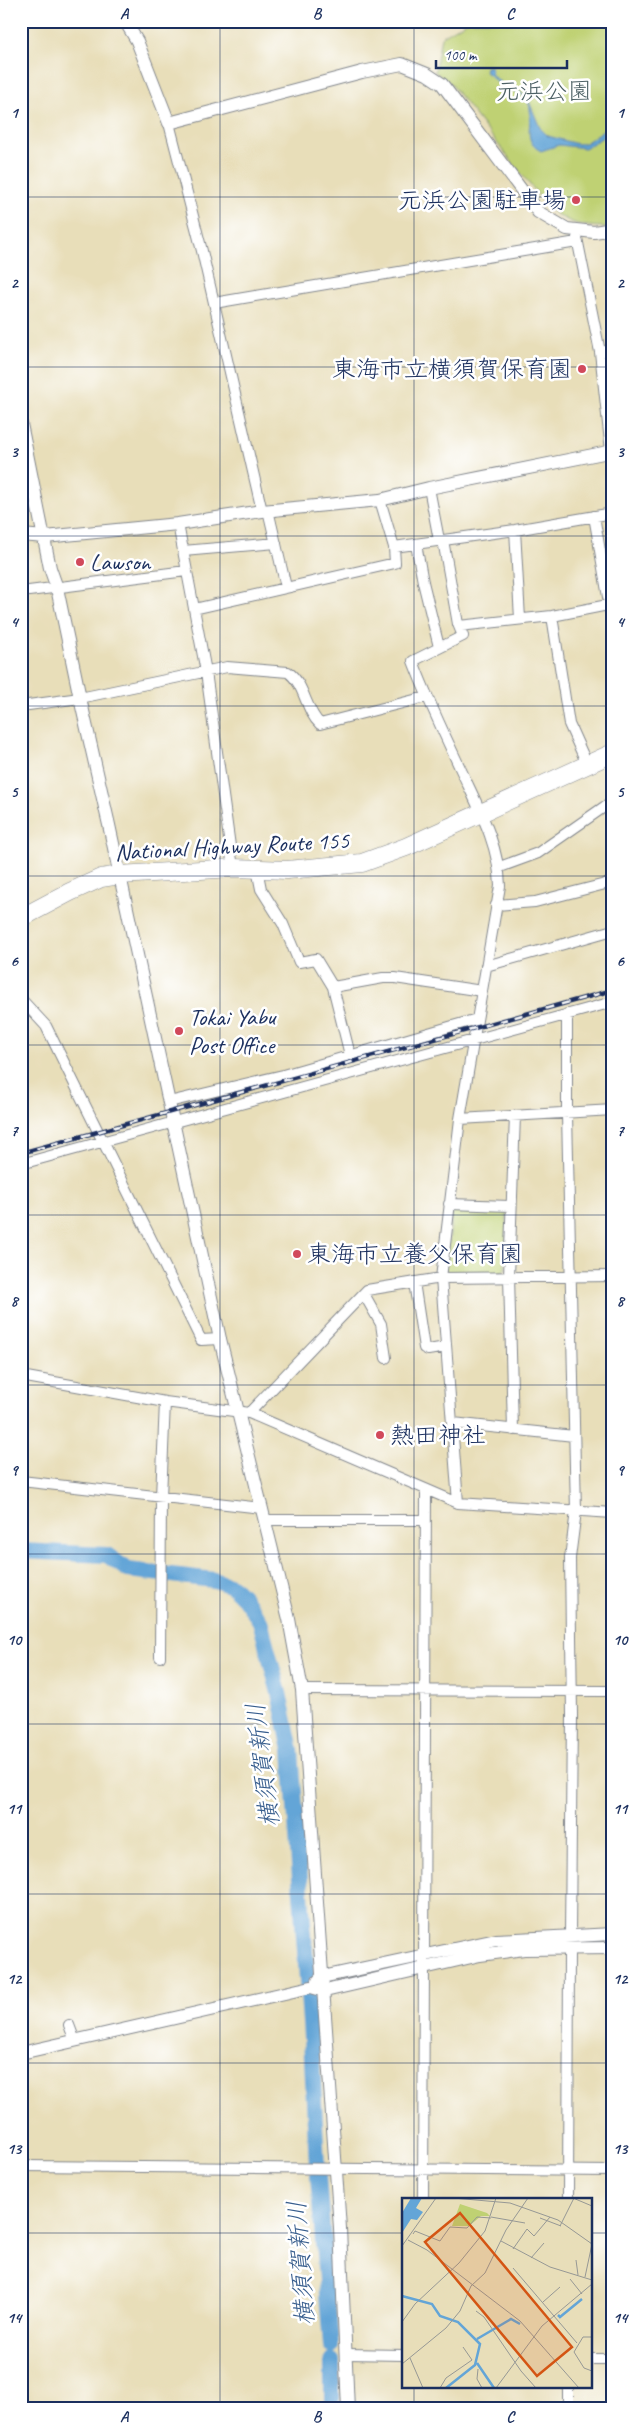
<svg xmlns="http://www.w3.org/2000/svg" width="634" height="2430" font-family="Caveat,'Klee One',sans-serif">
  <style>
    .green { fill: #bfd173; stroke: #6d8068 }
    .water { fill: #63a5d7; stroke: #3f6a9a }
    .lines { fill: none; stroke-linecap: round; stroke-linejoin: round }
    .river { stroke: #63a5d7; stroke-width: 16 }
    .minor-casing { stroke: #82868c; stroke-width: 12 }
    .tertiary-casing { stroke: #82868c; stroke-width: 14 }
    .trunk-casing { stroke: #82868c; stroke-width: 19 }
    .minor { stroke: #fff; stroke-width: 10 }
    .tertiary { stroke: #fff; stroke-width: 12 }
    .trunk { stroke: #fff; stroke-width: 18 }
    .rail-casing { stroke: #1b2f5e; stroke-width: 4.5 }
    .rail { stroke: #fff; stroke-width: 2.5; stroke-dasharray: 8; stroke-linecap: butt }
    .grid { fill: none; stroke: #1b2f5e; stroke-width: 1; stroke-opacity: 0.55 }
    .poi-dot { fill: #d1495b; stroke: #fff; stroke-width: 2 }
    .labels { text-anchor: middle; stroke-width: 5; stroke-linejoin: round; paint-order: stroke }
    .park-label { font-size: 24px; fill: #4c6064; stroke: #fff }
    .poi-label { font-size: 24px; fill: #1b2f5e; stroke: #fff; text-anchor: start }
    .street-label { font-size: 24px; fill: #1b2f5e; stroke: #fff }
    .water-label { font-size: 25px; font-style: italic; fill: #385e8e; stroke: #fff }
    .inset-river { fill: none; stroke: #63a5d7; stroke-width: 2.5 }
    .inset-road { fill: none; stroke: #969895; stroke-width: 1 }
    .view { fill: #d45514; fill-opacity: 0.15; stroke: #d45514; stroke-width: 2.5 }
    .inset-edge { fill: none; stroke: #1b2f5e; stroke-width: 2.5 }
    .neatline { fill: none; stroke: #1b2f5e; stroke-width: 2 }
    .grid-label { font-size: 16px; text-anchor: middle; font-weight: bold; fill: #1b2f5e }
  </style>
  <rect width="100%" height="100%" fill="#fff"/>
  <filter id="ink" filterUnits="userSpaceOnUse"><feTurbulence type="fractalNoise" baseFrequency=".02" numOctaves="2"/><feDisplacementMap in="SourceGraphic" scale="10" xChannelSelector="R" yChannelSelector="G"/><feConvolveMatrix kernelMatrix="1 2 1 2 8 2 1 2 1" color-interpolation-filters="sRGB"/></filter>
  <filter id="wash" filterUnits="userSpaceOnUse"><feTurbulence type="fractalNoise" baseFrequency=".0096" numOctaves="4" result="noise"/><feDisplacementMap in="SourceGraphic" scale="20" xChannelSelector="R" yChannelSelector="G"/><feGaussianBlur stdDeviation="1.12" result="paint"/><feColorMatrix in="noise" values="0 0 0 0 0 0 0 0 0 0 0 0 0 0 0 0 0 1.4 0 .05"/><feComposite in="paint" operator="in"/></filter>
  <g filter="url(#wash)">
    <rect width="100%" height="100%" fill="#e8deb9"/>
    <!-- green -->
    <path class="green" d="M468,21H613V227C584,227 573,226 549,209L450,83L435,72L441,37Z
      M504,1208L507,1213L505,1270L501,1273L448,1274L445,1271L453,1209Z"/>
    <!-- water -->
    <path class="water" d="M491,66V74L502,84L520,92L528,99L540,128L548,136L577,144L585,143L596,136L613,121V131L585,148L559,145L541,151C519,140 536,119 528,102C522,91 511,92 502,87C495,82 492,76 485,72L486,67Z"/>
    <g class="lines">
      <!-- river -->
      <path class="river" d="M21,1551L107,1555L128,1570L214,1580L232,1586L244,1598L260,1621L279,1693L291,1750L311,2037L317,2167
        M318,2176L331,2346
        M332,2409V2361"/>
    </g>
  </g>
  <g filter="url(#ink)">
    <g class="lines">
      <!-- minor casing -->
      <g class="minor-casing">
        <path id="minor" d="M169,123L202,251L262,511
          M577,238L600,352L611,451
          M214,303L577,242
          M600,352L613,350
          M429,488L439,540
          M268,510L286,587
          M594,516L613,626
          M178,524L206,672L233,868
          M515,530L520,619
          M443,540L458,624L463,636L413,661C427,698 444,734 461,770C478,807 499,844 500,886L460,1119L441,1278L458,1503
          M416,544L423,582L439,647
          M394,547L515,530L613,513
          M183,551L276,543
          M21,592L186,571
          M194,609L395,563L394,547L380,500
          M552,616L569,724L587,764
          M459,626L552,616L613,604
          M21,706L80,698L227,667L288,672C305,684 305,710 320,724L426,697
          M500,867L538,853L604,807L613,804
          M257,869L261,889L283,924L299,962L316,959L333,987L350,1055
          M496,905L535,902L613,882
          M486,966L613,930
          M333,987L383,978H395L482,991
          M21,999L46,1026L201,1340L220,1339
          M567,1014V1114L576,1511L570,1558L572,1715L570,1936
          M169,1102L283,1075L477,1019
          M460,1119L613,1110
          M21,1164L613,1002
          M449,1204L510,1206
          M414,1282L424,1348L428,1350L446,1347
          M364,1294L381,1324L386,1358
          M21,1376L165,1402L249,1413L458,1503L613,1513
          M249,1413L367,1290L441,1278L613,1276
          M453,1423L574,1436
          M513,1430L509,1276L515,1116
          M21,1481L262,1508
          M265,1520H425
          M160,1657L161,1497L165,1402
          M302,1690L613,1691
          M69,2025L75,2041
          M21,2166L613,2171
          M423,2199L426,1490
          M568,2199L569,1948
          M347,2354L403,2355
          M590,2359H613
          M568,2409V2386"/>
      </g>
      <!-- tertiary casing -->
      <g class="tertiary-casing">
        <path id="tertiary" d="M125,21L137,41L169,123L362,72L402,64L427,74L442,84L538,212L567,229L594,232L613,229
          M21,424L50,568L57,588L80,698L109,825L220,1339L289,1619L302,1690L340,2228L348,2409
          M21,535L45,537L178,524L262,511L380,500L429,488L613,451
          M318,1981L322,1977L496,1940L613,1934
          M21,2053L311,1987L325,1991L480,1955L524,1949L613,1948"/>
      </g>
      <!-- trunk casing -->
      <g class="trunk-casing">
        <path id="trunk" d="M21,918L70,892L101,878L120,875L233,868L287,870L362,863L406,847L613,753"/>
      </g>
      <!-- minor -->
      <use href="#minor" class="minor"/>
      <!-- tertiary -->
      <use href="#tertiary" class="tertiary"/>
      <!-- trunk -->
      <use href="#trunk" class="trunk"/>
      <!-- rail casing -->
      <g class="rail-casing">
        <path id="rail" d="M21,1153L613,990"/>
      </g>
      <!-- rail -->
      <use href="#rail" class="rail"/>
    </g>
  </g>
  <!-- grid -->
  <path class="grid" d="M220,21V2409M414,21V2199M21,197H613M21,367H613M21,536H613M21,706H613M21,876H613M21,1045H613M21,1215H613M21,1385H613M21,1554H613M21,1724H613M21,1894H613M21,2063H613M21,2233H403M590,2233H613M414,2386V2409"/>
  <!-- markers -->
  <g class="poi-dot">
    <circle cx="576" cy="200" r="5"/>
    <circle cx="582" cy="369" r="5"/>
    <circle cx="80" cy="562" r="5"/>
    <circle cx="179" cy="1031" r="5"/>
    <circle cx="297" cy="1254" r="5"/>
    <circle cx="380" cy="1435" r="5"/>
  </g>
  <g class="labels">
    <!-- park labels -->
    <g class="park-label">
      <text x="544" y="99">元浜公園</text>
    </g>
    <!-- poi labels -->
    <g class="poi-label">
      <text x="566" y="208" text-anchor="end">元浜公園駐車場</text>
      <text x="572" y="377" text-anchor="end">東海市立横須賀保育園</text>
      <text x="90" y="570">Lawson</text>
      <text x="189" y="1025">Tokai Yabu<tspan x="189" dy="28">Post Office</tspan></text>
      <text x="307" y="1262">東海市立養父保育園</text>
      <text x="390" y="1443">熱田神社</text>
    </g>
    <!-- street labels -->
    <g class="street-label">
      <text transform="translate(232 846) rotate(-3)" y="8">National Highway Route 155</text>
    </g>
    <!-- water labels -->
    <g class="water-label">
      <text transform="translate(262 1765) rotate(-97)" y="9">横須賀新川</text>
      <text transform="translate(300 2263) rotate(-94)" y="9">横須賀新川</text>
    </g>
  </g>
  <!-- overview -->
  <g transform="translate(402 2198)">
    <rect width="190" height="190" fill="#e8deb9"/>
    <path d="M58,6L85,15L88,18H79L67,28H50Z" fill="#bfd173"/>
    <path d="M9,0H20L14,10L21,14L15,22L9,21L0,35V15Z" fill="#63a5d7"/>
    <path class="inset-river" d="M0,98L30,106L38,118L56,124L78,146L73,167L44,190M156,117L158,119L180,101M75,141L109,121L118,126M75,165L92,190"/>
    <path class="inset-road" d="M51,0L108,5L156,22L190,46M171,0L190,8M89,19L123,25M138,20L159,28M158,28L172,0M11,36L13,33L38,43L48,29L65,30L75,19L89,20M6,42L25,52L118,123L177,190M99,43L148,69L190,82M0,48L34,0M111,51L125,31L132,38L148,19M129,60L142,45M174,62L176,77M111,70L175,145M183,79L190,46M168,81L180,96M141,104L158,89M74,113L82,119L119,173L134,190M0,124L13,106L57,65L83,33L94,0M190,139H181L172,154L182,170L190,173M8,160L21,190M0,166L44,130L58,113L69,88L83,75L104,32L126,0M76,171L75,181L80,190M38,190L44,180L70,162L61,149M94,190L140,128L190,86"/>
    <path class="view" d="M58,15L170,149L135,178L23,44Z"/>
    <rect width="190" height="190" class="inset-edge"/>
  </g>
  <!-- margin -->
  <rect width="634" height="2430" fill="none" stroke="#fff" stroke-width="55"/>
  <!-- scale -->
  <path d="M436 60v8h131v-8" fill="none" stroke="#1b2f5e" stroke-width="2.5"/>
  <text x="444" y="60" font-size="15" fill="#1b2f5e" stroke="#ffffff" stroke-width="4" paint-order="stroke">100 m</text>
  <rect x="28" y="28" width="578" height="2374" class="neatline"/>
  <g class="grid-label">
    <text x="124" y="19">A</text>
    <text x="317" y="19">B</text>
    <text x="510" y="19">C</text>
    <text x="14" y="118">1</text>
    <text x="620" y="118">1</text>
    <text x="14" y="288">2</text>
    <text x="620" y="288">2</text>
    <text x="14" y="457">3</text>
    <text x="620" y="457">3</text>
    <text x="14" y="627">4</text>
    <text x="620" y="627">4</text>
    <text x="14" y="797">5</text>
    <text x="620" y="797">5</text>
    <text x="14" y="966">6</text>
    <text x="620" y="966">6</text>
    <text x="14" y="1136">7</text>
    <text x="620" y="1136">7</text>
    <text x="14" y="1306">8</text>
    <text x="620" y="1306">8</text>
    <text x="14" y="1475">9</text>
    <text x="620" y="1475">9</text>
    <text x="14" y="1645">10</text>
    <text x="620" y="1645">10</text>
    <text x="14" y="1814">11</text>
    <text x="620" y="1814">11</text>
    <text x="14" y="1984">12</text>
    <text x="620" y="1984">12</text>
    <text x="14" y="2154">13</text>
    <text x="620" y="2154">13</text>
    <text x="14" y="2323">14</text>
    <text x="620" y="2323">14</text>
    <text x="124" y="2422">A</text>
    <text x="317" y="2422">B</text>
    <text x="510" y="2422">C</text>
  </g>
</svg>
